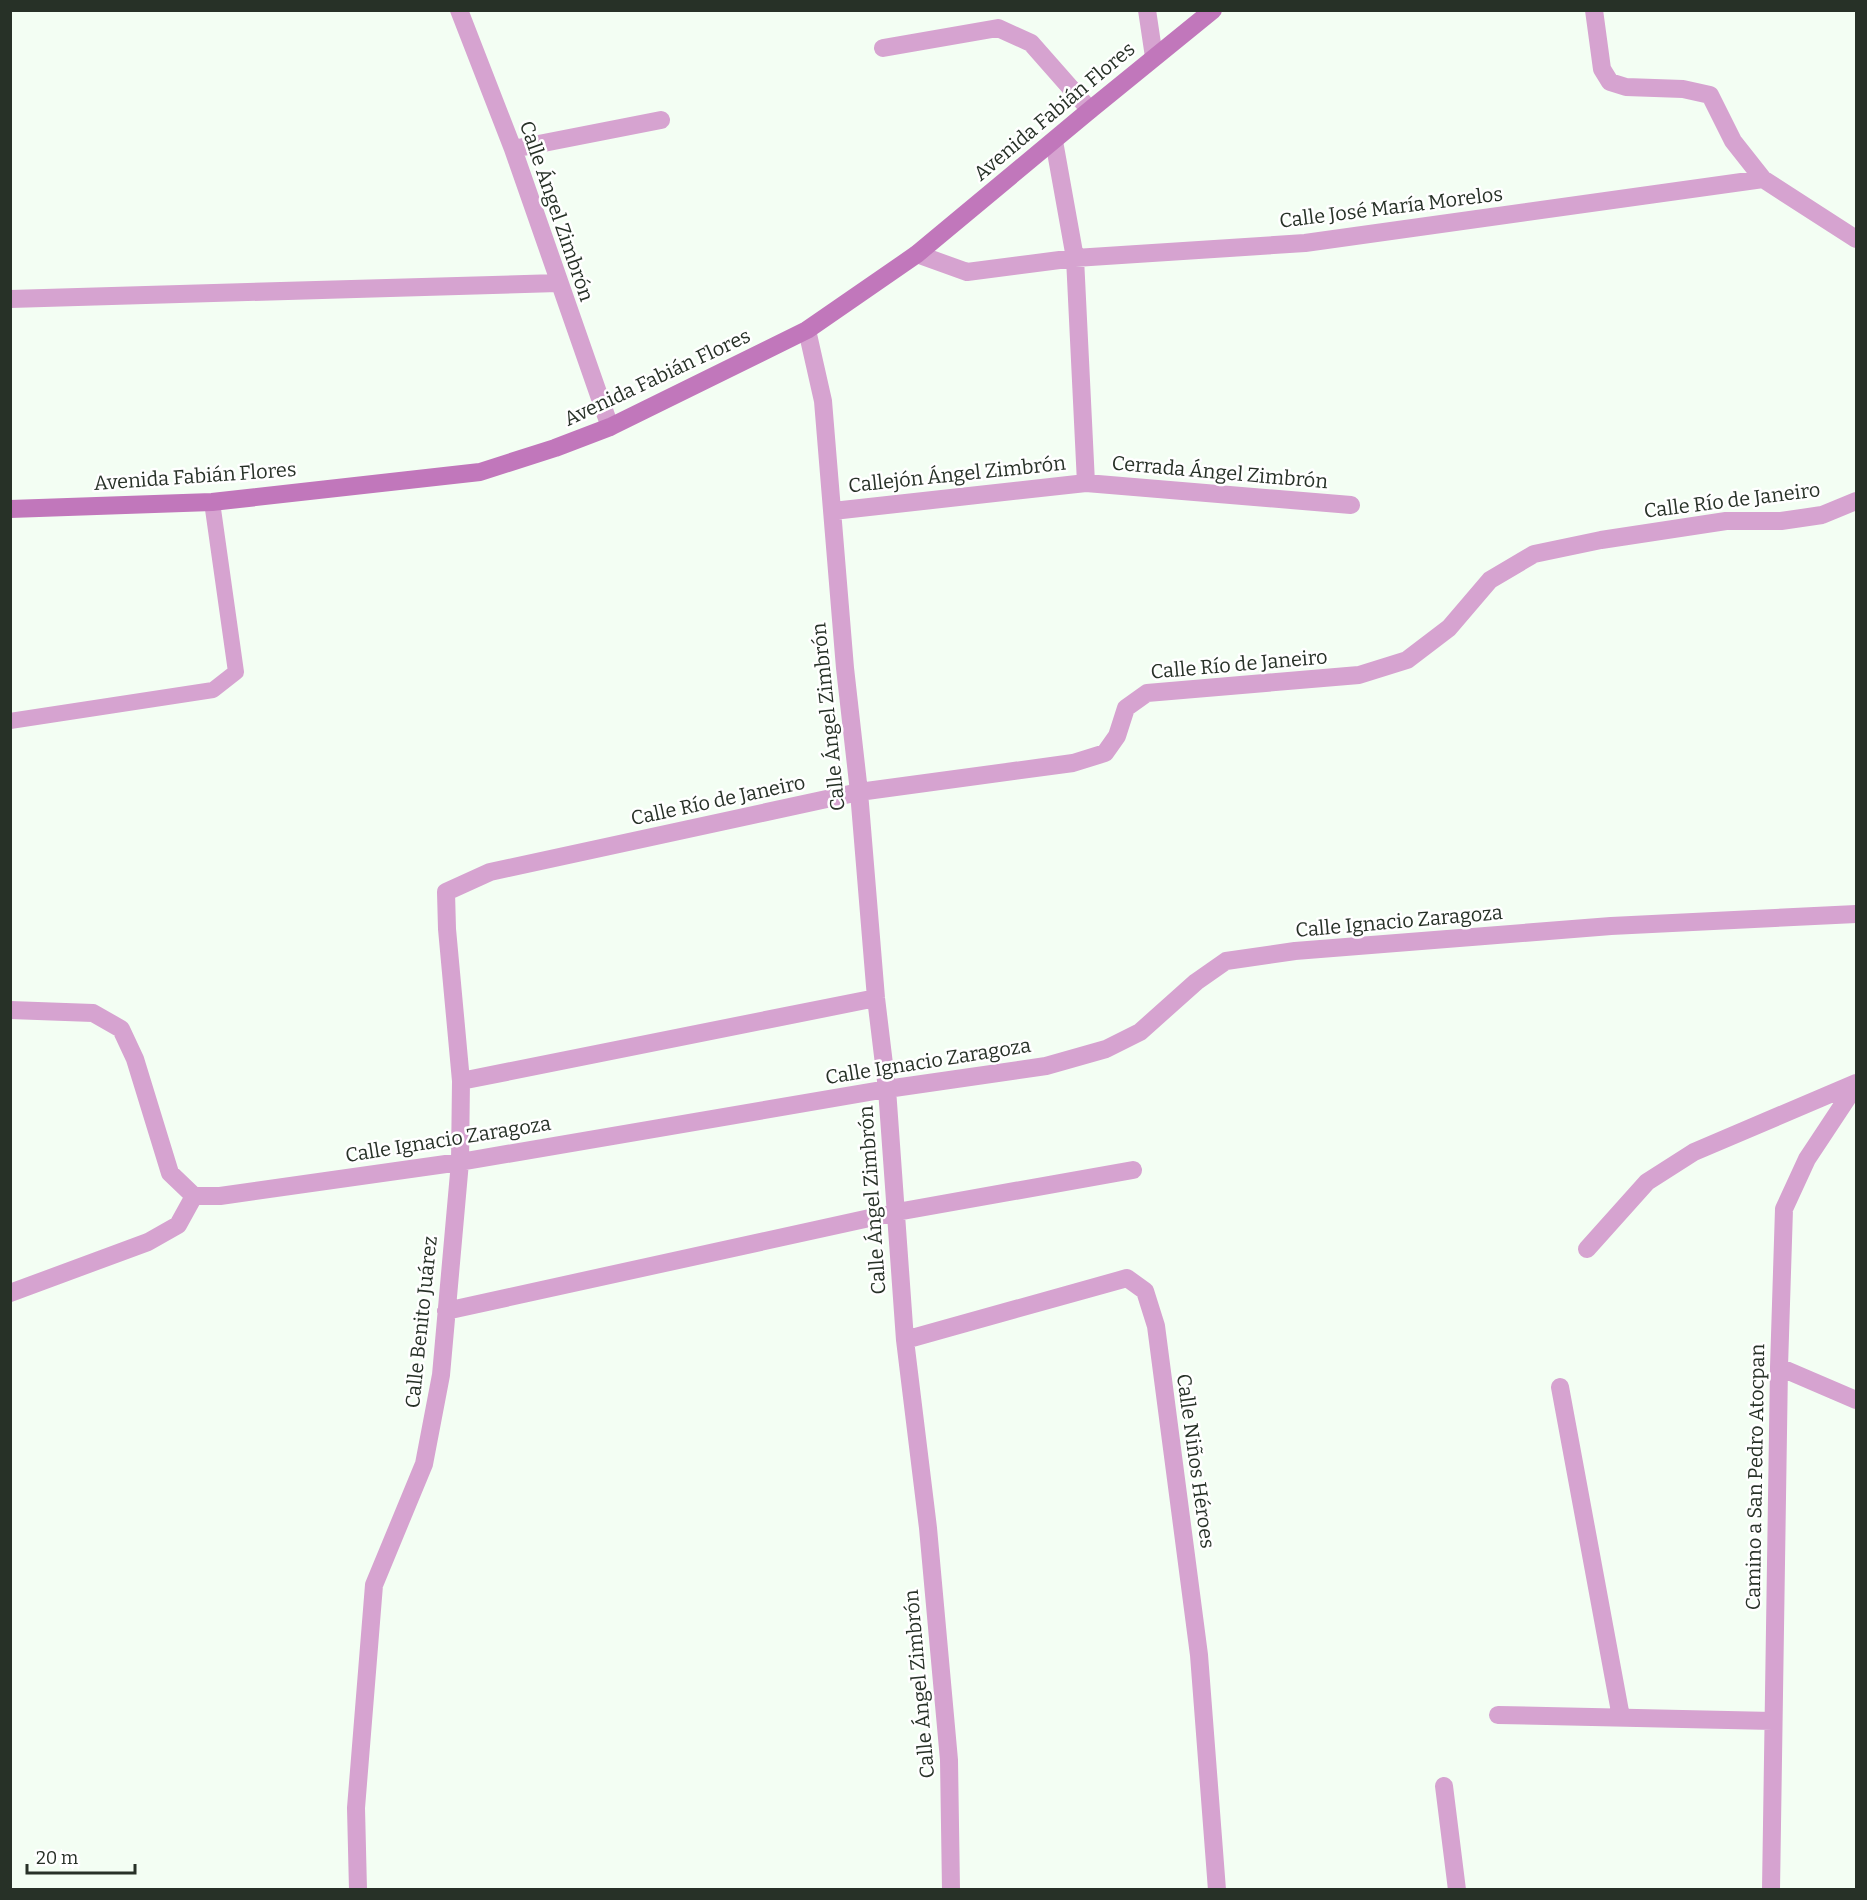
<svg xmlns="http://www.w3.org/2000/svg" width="1867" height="1900" font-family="Bitter,serif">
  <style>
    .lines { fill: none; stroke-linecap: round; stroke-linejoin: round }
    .lane { stroke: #d6a3d0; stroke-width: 16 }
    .street { stroke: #d6a3d0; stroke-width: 18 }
    .secondary { stroke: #c177bb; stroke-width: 18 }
    .labels { text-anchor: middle; stroke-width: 5; stroke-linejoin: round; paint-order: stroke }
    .street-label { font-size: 20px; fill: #273127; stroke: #fff }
  </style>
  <rect width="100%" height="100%" fill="#f3fef3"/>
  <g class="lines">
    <!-- lane -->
    <path class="lane" d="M10,721L213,690L236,672L212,502"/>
    <!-- street -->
    <path class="street" d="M459,10L513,149L610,427
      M1147,10L1154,57
      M1594,10L1602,69L1610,82L1626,87L1683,89L1710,95L1733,141L1763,179
      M883,48L998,28L1031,43L1090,110
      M1054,141L1075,258L1086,483
      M513,149L661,120
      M917,254L967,272L1075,258L1305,243L1763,179L1856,239
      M10,299L558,283
      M807,330L823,401L845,668L859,792L876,998L887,1089L905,1340L928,1528L949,1760L951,1890
      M833,511L1086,483L1351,505
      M10,1010L93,1013L121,1029L135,1059L170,1173L194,1196
      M461,1081L876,998
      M194,1196H220L460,1162L887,1089L1046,1066L1106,1049L1140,1032L1196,982L1226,961L1295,951L1611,926L1856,914
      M1587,1249L1647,1182L1694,1152L1856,1083
      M10,1293L148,1242L178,1225L194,1196
      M446,1311L897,1212L1133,1170
      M905,1340L1127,1278L1145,1291L1156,1326L1199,1655L1217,1890
      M1779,1367L1856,1400
      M1560,1387L1621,1717
      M1498,1715L1773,1721
      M1444,1786L1457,1890
      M358,1890L356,1808L374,1585L424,1464L441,1375L460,1162L461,1081L447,929L446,892L490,872L859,792L1073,763L1105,753L1117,736L1126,708L1147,693L1359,675L1407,660L1449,628L1490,580L1534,554L1601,540L1726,521H1781L1822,515L1856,501
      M1771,1890L1779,1367L1784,1209L1807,1159L1856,1085"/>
    <!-- secondary -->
    <path class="secondary" d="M10,509L212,502L480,472L555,448L610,427L807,330L917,254L1090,110L1213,10"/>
  </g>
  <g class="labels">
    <!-- street labels -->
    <g class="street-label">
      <text transform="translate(1054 111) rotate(-40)" y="7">Avenida Fabián Flores</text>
      <text transform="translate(1391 207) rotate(-7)" y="7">Calle José María Morelos</text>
      <text transform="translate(557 211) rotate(71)" y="7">Calle Ángel Zimbrón</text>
      <text transform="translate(657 377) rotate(-25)" y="7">Avenida Fabián Flores</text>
      <text transform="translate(1220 472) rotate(5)" y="7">Cerrada Ángel Zimbrón</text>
      <text transform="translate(957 474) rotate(-6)" y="7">Callejón Ángel Zimbrón</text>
      <text transform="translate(195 476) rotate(-4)" y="7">Avenida Fabián Flores</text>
      <text transform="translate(1732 500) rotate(-7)" y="7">Calle Río de Janeiro</text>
      <text transform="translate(1239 664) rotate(-5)" y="7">Calle Río de Janeiro</text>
      <text transform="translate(828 717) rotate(-96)" y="7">Calle Ángel Zimbrón</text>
      <text transform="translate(718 800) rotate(-12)" y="7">Calle Río de Janeiro</text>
      <text transform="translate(1399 921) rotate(-5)" y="7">Calle Ignacio Zaragoza</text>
      <text transform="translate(928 1061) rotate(-9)" y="7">Calle Ignacio Zaragoza</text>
      <text transform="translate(448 1139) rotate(-9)" y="7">Calle Ignacio Zaragoza</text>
      <text transform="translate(872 1200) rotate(-94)" y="7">Calle Ángel Zimbrón</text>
      <text transform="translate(421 1322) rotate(-84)" y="7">Calle Benito Juárez</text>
      <text transform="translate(1196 1461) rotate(82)" y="7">Calle Niños Héroes</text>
      <text transform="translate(1755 1477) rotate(-89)" y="7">Camino a San Pedro Atocpan</text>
      <text transform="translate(919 1684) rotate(-95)" y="7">Calle Ángel Zimbrón</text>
    </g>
  </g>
  <!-- border -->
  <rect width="1867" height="1900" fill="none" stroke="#273127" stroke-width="24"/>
  <!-- scale -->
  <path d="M27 1864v9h108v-9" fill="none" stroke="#273127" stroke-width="3"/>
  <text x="36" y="1864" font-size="18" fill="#273127" stroke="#ffffff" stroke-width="4.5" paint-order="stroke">20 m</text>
</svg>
